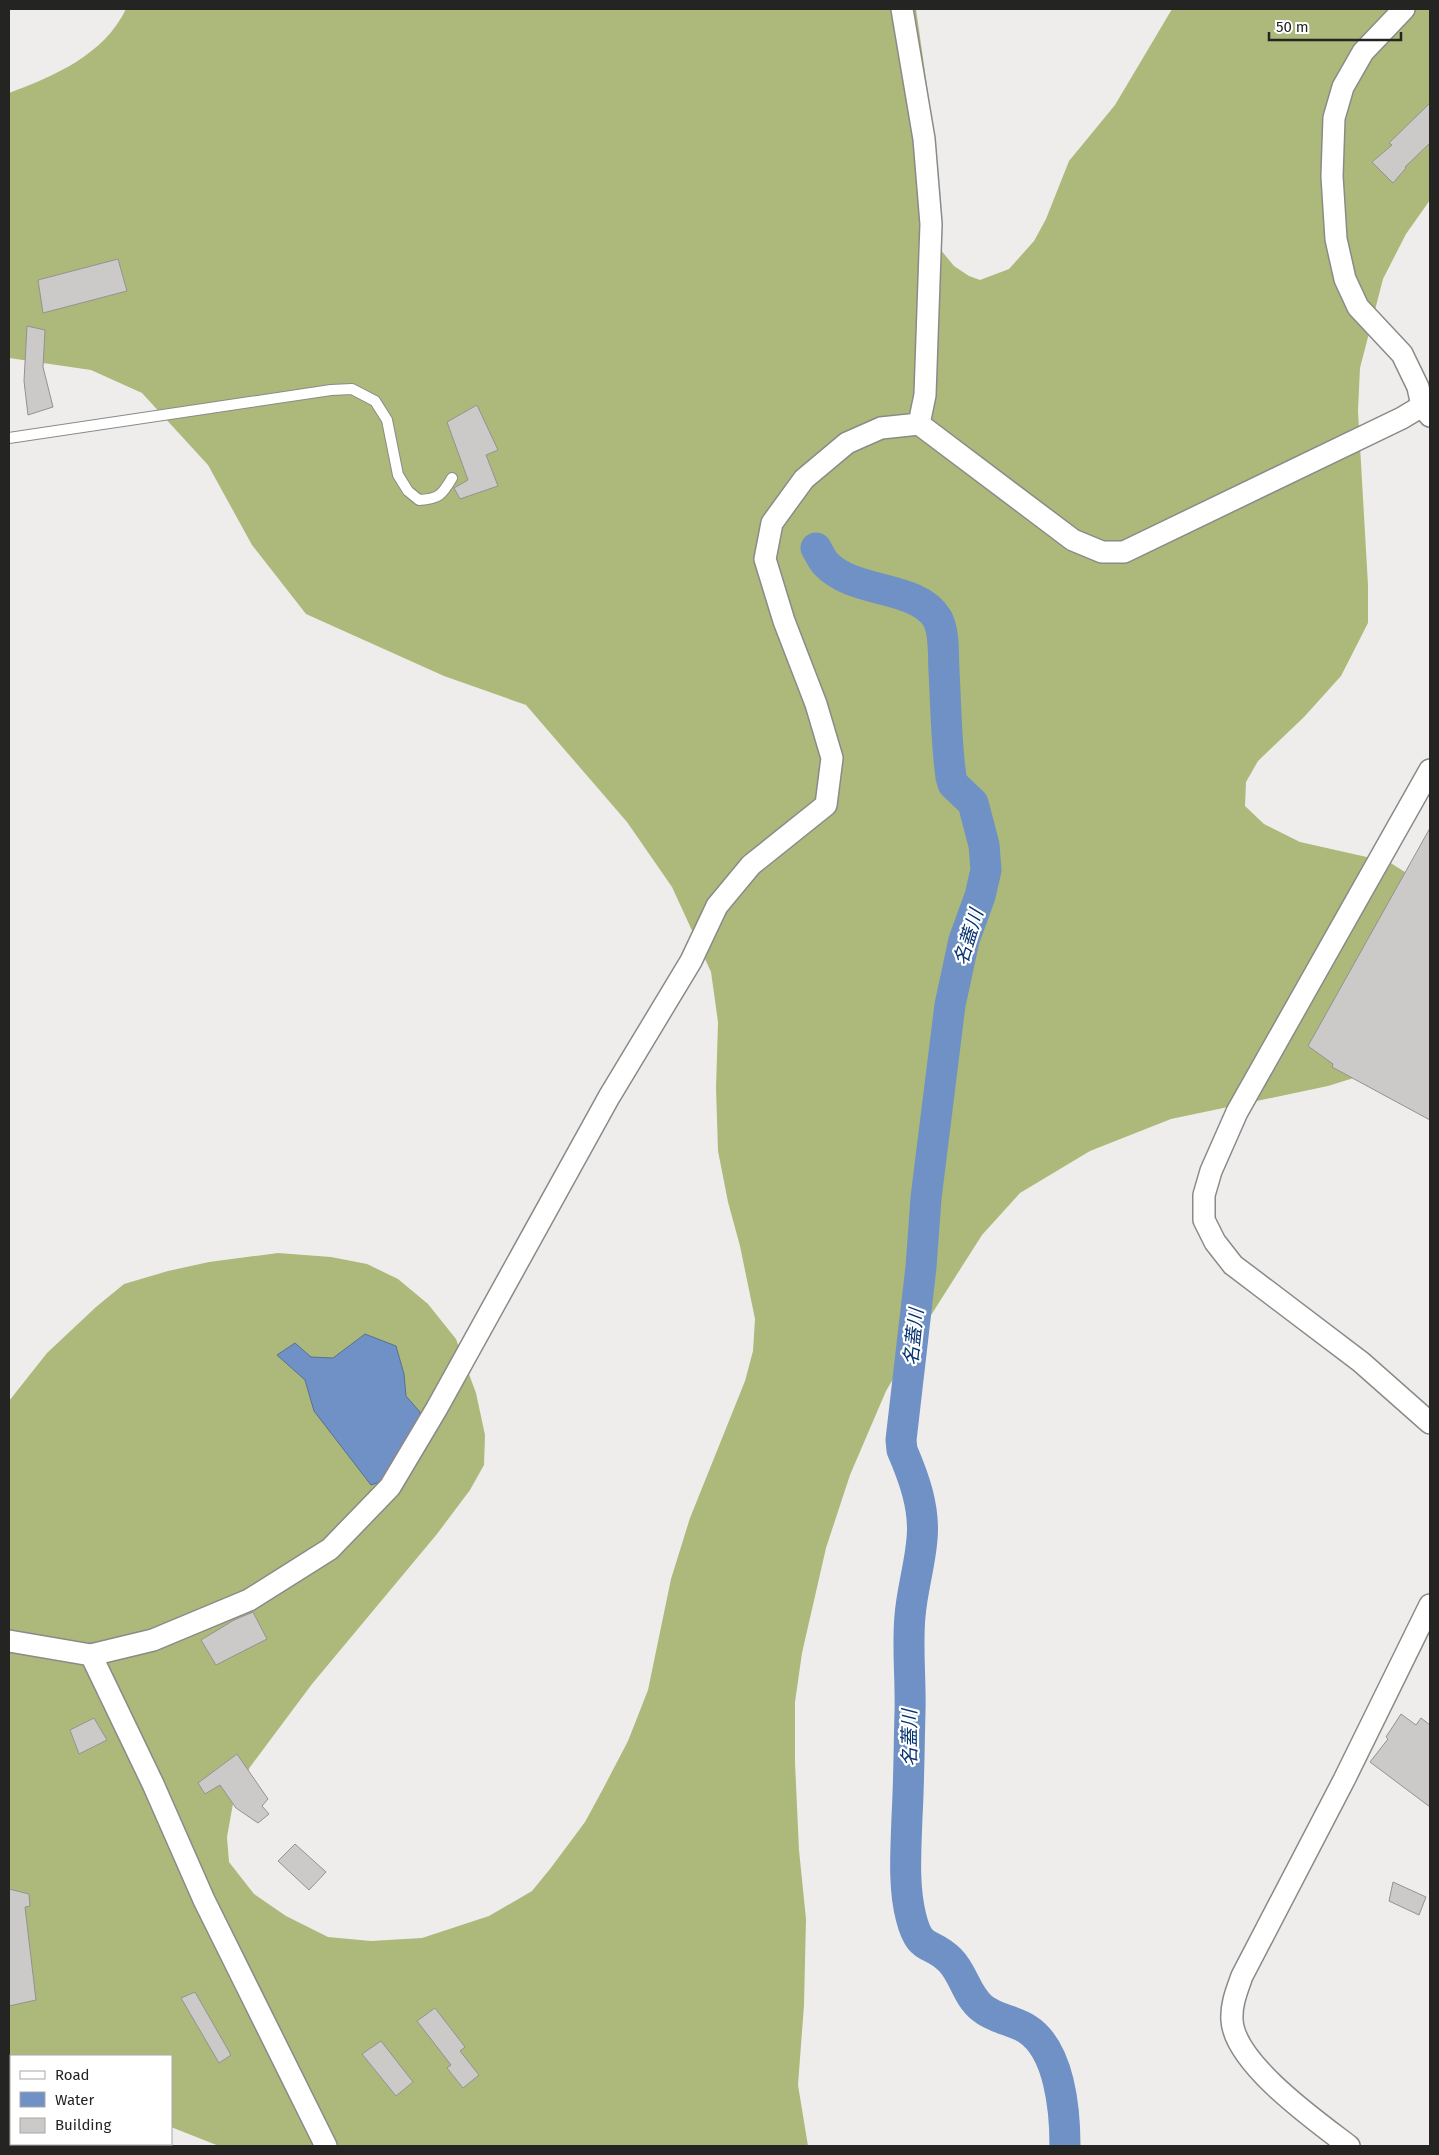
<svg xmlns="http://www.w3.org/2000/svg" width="1439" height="2155" font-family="'Fira Sans','Noto Sans JP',sans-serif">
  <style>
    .forest { fill: #acb97a }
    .water { fill: #6f91c5; stroke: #587094 }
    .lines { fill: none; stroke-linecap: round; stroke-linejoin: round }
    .river { stroke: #6f91c5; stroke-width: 31 }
    .building { fill: #cccac8; stroke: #949290 }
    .service-casing { stroke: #8c8a88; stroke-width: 12 }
    .minor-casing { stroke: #8c8a88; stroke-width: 24 }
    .service { stroke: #fff; stroke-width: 10 }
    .minor { stroke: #fff; stroke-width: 21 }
    .labels { text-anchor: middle; stroke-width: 4.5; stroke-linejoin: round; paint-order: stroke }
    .water-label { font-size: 19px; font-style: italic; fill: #083472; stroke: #fff }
  </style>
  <rect width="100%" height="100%" fill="#efedeb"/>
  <!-- forest -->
  <path class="forest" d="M126,9H916L929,100L940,249L954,266L969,276L980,280L1009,269L1034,241L1046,219L1069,161L1115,105L1172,9H1430V200L1406,234L1383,279L1360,368L1358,411L1368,585V623L1341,676L1304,717L1258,761L1246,782L1245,806L1264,824L1300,842L1389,862L1416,879L1430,897V1038L1392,1066L1328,1086L1171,1119L1090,1151L1020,1193L982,1235L926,1323L886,1391L850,1475L826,1548L802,1653L795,1702V1763L799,1850L806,1919L804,2005L798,2085L808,2146H219L171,2127V2056H11V2118L9,2119V1401L47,1353L96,1307L124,1284L168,1271L209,1262L278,1253L331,1257L367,1264L398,1279L428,1304L456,1339L476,1393L485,1435L484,1465L470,1490L437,1534L312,1684L250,1767L234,1798L227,1837L229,1862L254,1894L286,1916L328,1937L371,1941L422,1938L489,1916L532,1891L550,1869L585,1822L604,1787L628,1741L648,1690L671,1579L690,1518L745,1381L753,1351L755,1319L740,1246L728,1202L718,1151L716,1088L718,1022L711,972L672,887L627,822L526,705L444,676L306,614L252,545L208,465L142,393L91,370L9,358V93C54,76 104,55 126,9Z"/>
  <!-- water -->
  <path class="water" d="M365,1334L396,1346L404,1374L406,1396L420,1412L418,1425L386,1480L371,1485L314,1411L305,1380L277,1355L295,1343L311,1357L333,1358Z"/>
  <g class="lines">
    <!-- river -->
    <path class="river" d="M816,548C819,553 822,560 826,564C854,594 917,585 937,618C945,632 943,655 944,671C946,706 946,742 951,777L953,784L973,803L984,845L986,870L980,896L964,940L950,1005L926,1198L921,1267L901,1440L902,1450C914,1478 925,1508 922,1539C920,1565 912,1590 910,1616C907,1648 911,1680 910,1712C909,1747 909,1782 907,1817C906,1849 903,1886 911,1917C920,1953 930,1940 950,1960C964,1974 966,1995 982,2008C995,2019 1013,2020 1027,2029C1060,2050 1065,2111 1065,2146"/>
  </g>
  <!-- building -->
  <path class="building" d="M1430,103V143L1405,167L1406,168L1393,183L1372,162L1392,145L1389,143Z
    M118,259L127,291L43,313L38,280Z
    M27,326L45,330L43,367L53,407L28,415L24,381Z
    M477,405L498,450L486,455L498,486L460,499L454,488L468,480L447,422Z
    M1430,828V1120L1332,1067L1333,1064L1308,1046Z
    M253,1612L267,1639L216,1665L201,1640L234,1620Z
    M1401,1714L1416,1725L1421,1718L1430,1725V1807L1370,1762L1388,1739L1386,1737Z
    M94,1718L107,1740L79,1754L70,1730Z
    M237,1754L268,1799L262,1806L269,1814L258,1823L236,1808L220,1785L205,1794L198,1783Z
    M295,1844L326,1872L309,1890L278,1861Z
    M1393,1882L1426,1897L1419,1915L1389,1901Z
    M9,1889L29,1894L30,1906L25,1907L36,2000L9,2006Z
    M195,1992L231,2055L219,2063L181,1998Z
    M435,2008L465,2047L460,2051L479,2075L463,2088L447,2068L451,2065L417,2021Z
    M381,2041L413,2082L396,2096L362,2054Z"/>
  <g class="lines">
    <!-- service casing -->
    <g class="service-casing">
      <path id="service" d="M9,438L331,390L352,389L375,401L387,420L398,475L408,491L419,500C439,499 442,495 452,478"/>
    </g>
    <!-- minor casing -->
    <g class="minor-casing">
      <path id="minor" d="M902,9L924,139L931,224L925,395L919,424
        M1404,9L1363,52L1343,87L1334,118L1332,176L1336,239L1345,279L1358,307L1402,354L1418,387L1422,406L1430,416
        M1430,770L1237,1112L1211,1171L1204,1195V1220L1215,1242L1233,1265L1361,1362L1430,1423
        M9,1641L91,1655L153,1640L249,1600L330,1549L390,1487L437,1408L609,1097L691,961L717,906L751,865L826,805L832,758L816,704L784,621L765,559L772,523L804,479L847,443L881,428L919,424L1073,540L1102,552H1124L1402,418L1422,406
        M91,1655L153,1784L204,1900L326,2146
        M1349,2146C1316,2121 1234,2063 1232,2020C1231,2004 1237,1990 1242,1976L1344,1780L1430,1605"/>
    </g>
    <!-- service -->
    <use href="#service" class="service"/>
    <!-- minor -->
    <use href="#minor" class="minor"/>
  </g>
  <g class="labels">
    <!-- water labels -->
    <g class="water-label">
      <text transform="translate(968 937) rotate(-73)" y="7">名蓋川</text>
      <text transform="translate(913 1337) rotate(-84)" y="7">名蓋川</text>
      <text transform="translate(909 1738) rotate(-90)" y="7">名蓋川</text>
    </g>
  </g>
  <!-- border -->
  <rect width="1439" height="2155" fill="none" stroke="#242423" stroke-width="20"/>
  <!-- legend -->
  <rect x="10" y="2055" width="162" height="90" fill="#ffffff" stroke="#a7a7a7"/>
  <rect x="20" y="2071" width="25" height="8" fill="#ffffff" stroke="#a7a7a7"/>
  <text x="55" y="2080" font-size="15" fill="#242423">Road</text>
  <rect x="20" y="2092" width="25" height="15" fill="#6f91c5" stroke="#a7a7a7"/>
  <text x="55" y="2105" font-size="15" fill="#242423">Water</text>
  <rect x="20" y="2118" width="25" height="15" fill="#cccac8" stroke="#a7a7a7"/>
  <text x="55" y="2130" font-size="15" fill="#242423">Building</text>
  <!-- scale -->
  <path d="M1269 32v8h132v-8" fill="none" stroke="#242423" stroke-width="2.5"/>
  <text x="1276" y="32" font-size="15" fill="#242423" stroke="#ffffff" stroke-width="4" paint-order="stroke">50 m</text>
</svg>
